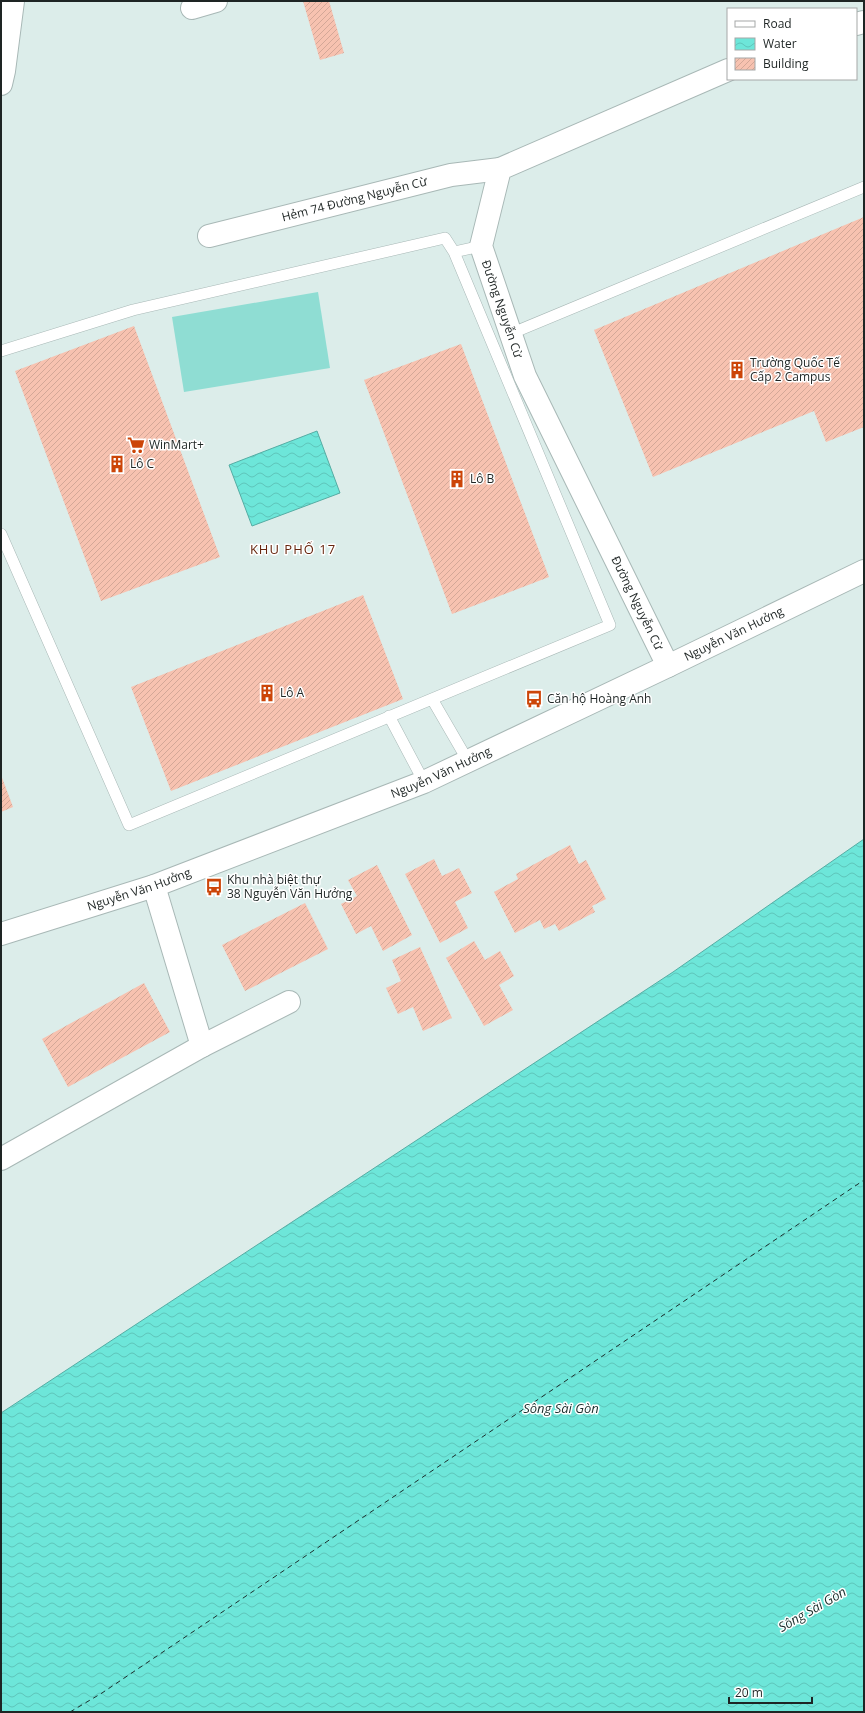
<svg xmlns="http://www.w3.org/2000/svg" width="865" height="1713" font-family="'Open Sans',sans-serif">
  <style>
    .grass { fill: #8fddd3 }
    .water { fill: url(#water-waves); stroke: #55aca3 }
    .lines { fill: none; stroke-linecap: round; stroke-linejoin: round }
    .ferry { stroke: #1a2f2d; stroke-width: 1; stroke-dasharray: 5 4; stroke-linecap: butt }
    .building { fill: url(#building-hatch) }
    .service-casing { stroke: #a8b8b6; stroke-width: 12 }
    .minor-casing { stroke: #a8b8b6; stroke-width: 24 }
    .secondary-casing { stroke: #a8b8b6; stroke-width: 24 }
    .service { stroke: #fff; stroke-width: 11 }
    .minor { stroke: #fff; stroke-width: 22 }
    .secondary { stroke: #fff; stroke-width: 22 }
    .labels { text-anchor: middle; stroke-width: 3; stroke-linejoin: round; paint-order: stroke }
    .street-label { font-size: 12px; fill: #1e2524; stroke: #fff }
    .poi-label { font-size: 12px; fill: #1e2524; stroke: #fff; text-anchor: start }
    .neighbourhood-label { font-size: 13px; letter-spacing: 1px; fill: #66250d; stroke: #fff }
    .water-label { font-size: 13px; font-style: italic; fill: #1a2f2d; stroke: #fff }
  </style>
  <defs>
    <pattern id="water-waves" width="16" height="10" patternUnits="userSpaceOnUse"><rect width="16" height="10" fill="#6de6d9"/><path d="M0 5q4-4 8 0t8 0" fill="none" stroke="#5ec5ba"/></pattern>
    <pattern id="building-hatch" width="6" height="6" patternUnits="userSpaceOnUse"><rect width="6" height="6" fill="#f7c2b0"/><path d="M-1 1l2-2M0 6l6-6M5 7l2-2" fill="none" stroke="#d3a797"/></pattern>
  </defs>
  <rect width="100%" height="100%" fill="#dcedea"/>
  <!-- grass -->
  <path class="grass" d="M318,292L330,368L184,392L172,317Z"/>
  <!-- water -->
  <path class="water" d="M317,431L340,493L252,526L229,465Z
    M864,839V1712H1V1413L673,972Z"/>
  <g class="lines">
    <!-- ferry -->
    <path class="ferry" d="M70,1712L102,1693L864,1180"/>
  </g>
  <!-- building -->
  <path class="building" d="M303,1H329L344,53L320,60Z
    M864,217V427L826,442L814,411L653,477L594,330Z
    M134,326L220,557L101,601L15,371Z
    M461,344L549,577L452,614L364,380Z
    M363,595L403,699L171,791L131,687Z
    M1,775L13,807L1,812Z
    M570,845L579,864L586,860L606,899L592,906L595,912L559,931L555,924L544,929L540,920L515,933L494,892L518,879L516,874Z
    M434,859L442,876L459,868L472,893L455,902L468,928L440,943L405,874Z
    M377,865L412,935L383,951L371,926L356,934L341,904L357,896L348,880Z
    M305,903L328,949L245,991L222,945Z
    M474,941L485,960L500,951L514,976L499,985L513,1010L484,1026L446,958Z
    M420,947L452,1018L423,1031L413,1007L398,1014L386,988L401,981L392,960Z
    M144,983L170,1032L68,1087L42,1039Z"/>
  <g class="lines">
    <!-- service casing -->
    <g class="service-casing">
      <path id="service" d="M454,252L481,246
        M510,334L864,187
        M1,351L133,310L445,238L454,252L610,625L129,825L1,534
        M432,699L468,761
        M389,716L424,782"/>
    </g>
    <!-- minor casing -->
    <g class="minor-casing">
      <g id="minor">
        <path d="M192,8L216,1"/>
        <path d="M856,24L864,22"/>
        <path d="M1,84L4,71L13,1"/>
        <path id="s1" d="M209,236L451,175L500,169"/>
        <path d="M668,666L525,376L481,246L500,169L728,70"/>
        <path d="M154,886L202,1046"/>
        <path d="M1,1159L202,1046L289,1002"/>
      </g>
    </g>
    <!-- secondary casing -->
    <g class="secondary-casing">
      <g id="secondary">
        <path id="s2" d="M1,934L154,886L424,782L668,666L864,571"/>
      </g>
    </g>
    <!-- service -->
    <use href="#service" class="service"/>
    <!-- minor -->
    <use href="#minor" class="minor"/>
    <!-- secondary -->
    <use href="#secondary" class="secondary"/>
  </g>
  <!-- icons -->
  <defs>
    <g id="building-bare" transform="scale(1.38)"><path d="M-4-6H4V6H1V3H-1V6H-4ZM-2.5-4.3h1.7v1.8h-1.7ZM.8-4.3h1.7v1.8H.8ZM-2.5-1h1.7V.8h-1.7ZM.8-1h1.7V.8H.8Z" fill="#cc4508" stroke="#fff" stroke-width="2.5" paint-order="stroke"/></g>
    <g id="supermarket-bare" transform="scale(1.38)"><path d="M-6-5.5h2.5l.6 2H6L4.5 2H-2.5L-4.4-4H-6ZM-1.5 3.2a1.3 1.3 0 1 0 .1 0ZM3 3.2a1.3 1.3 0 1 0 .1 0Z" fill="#cc4508" stroke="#fff" stroke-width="2.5" paint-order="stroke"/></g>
    <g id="bus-bare" transform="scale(1.38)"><path d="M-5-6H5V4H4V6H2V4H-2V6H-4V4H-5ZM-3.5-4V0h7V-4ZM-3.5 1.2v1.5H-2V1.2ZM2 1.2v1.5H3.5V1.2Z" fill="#cc4508" stroke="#fff" stroke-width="2.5" paint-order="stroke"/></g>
  </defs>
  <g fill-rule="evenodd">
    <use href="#building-bare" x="737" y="370"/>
    <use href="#supermarket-bare" x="136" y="445"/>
    <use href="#building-bare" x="117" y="464"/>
    <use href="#building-bare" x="457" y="479"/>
    <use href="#building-bare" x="267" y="693"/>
    <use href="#bus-bare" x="534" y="699"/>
    <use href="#bus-bare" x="214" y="887"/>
  </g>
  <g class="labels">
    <!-- street labels -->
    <g class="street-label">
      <text dy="4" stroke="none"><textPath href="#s1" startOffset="150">Hẻm 74 Đường Nguyễn Cừ</textPath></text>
      <text transform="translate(502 309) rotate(71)" y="4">Đường Nguyễn Cừ</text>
      <text transform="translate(637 603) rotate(64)" y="4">Đường Nguyễn Cừ</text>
      <text dy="4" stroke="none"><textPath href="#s2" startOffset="793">Nguyễn Văn Hưởng</textPath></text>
      <text dy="4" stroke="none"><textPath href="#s2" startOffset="469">Nguyễn Văn Hưởng</textPath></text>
      <text dy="4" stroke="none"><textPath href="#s2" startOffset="145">Nguyễn Văn Hưởng</textPath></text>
    </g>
    <!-- poi labels -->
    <g class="poi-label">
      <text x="750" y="367">Trường Quốc Tế<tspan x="750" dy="14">Cấp 2 Campus</tspan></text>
      <text x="149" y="449">WinMart+</text>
      <text x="130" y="468">Lô C</text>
      <text x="470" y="483">Lô B</text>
      <text x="280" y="697">Lô A</text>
      <text x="547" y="703">Căn hộ Hoàng Anh</text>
      <text x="227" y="884">Khu nhà biệt thự<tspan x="227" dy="14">38 Nguyễn Văn Hưởng</tspan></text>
    </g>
    <!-- neighbourhood labels -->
    <g class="neighbourhood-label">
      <text x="293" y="554">KHU PHỐ 17</text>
    </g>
    <!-- water labels -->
    <g class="water-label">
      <text x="561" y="1413">Sông Sài Gòn</text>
      <text transform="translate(812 1609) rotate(-30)" y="5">Sông Sài Gòn</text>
    </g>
  </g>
  <!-- border -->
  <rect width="865" height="1713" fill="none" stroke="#1e2524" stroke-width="4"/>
  <!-- legend -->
  <rect x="727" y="8" width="130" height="72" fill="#ffffff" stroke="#a5a8a7"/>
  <rect x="735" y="21" width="20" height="6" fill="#ffffff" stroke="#a5a8a7"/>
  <text x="763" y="28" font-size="12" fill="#1e2524">Road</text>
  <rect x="735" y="38" width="20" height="12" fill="url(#water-waves)" stroke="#a5a8a7"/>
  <text x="763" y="48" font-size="12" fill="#1e2524">Water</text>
  <rect x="735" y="58" width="20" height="12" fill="url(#building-hatch)" stroke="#a5a8a7"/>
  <text x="763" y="68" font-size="12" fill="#1e2524">Building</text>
  <!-- scale -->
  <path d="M729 1697v6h83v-6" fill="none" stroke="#1e2524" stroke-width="2"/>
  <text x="735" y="1697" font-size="12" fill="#1e2524" stroke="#ffffff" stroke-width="3" paint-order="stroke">20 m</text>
</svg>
